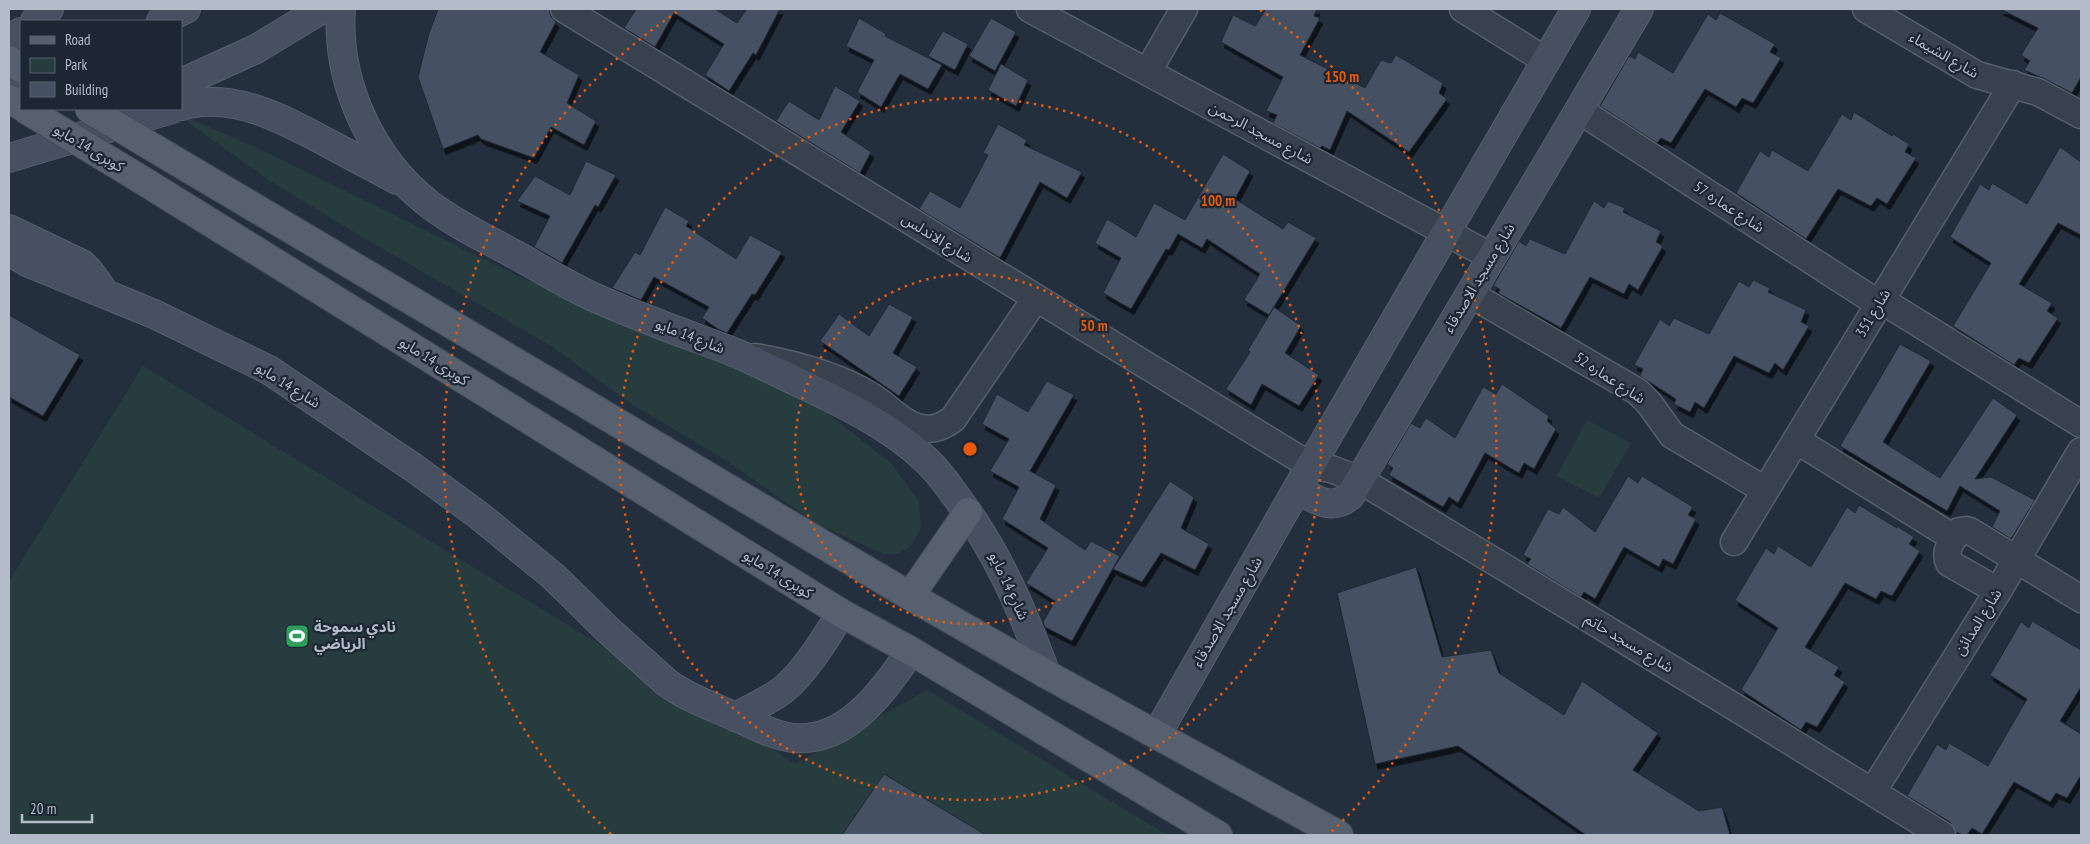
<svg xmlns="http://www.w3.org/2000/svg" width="2090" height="844" font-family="'PT Sans Narrow','Noto Sans Arabic',sans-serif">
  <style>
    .green { fill: #263c3f }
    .building { fill: #455162; stroke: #1f2835; filter: url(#shadow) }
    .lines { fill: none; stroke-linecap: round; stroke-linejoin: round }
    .street-casing { stroke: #565f6c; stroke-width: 29 }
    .secondary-casing { stroke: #565f6c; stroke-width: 30 }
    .primary-casing { stroke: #414a57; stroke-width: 30 }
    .street { stroke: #38414e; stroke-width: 26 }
    .secondary { stroke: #465061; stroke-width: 28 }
    .primary { stroke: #56606e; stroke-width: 28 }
    .primary-bridge-casing { stroke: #414a57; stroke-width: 30; stroke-linecap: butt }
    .primary-bridge { stroke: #56606e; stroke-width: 28 }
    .ring { fill: none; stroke: #e8590c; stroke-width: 2.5; stroke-dasharray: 2.5 5 }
    .labels { text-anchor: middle; stroke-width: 4.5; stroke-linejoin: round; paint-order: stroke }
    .street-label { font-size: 15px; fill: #b4bcc9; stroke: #1d2633 }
    .poi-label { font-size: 15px; font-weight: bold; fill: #b4bcc9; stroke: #1d2633; text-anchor: start }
    .centre { fill: #e8590c; stroke: #1d2633; stroke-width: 2.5 }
    .ring-label { font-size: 15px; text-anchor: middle; font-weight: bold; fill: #e8590c; stroke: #1d2633; stroke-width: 4.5; stroke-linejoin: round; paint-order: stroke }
  </style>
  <defs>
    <filter id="shadow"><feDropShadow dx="3" dy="5.5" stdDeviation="0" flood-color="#0009"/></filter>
  </defs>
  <rect width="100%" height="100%" fill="#242f3e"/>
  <!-- green -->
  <path class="green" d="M179,116L189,118L268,153L518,276L740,367L827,413L891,463L919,501L921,528L911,546L898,554H884L815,523L726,460L633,405L551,346L359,235L270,181Z
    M143,366L796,764L927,690L1167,835H9V581Z
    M1587,420L1631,443L1599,498L1557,476Z"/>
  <!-- building -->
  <path class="building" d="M438,9H549L551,17L556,22L540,52L579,75L567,103L596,121L584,145L551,127L534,158L481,139L478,135L443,149L418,77L429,33Z
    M636,9H715L737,23L747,9H780L756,55L753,53L729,91L705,75L724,44L674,13L655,47L624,28Z
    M1266,9H1317L1314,16L1320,18L1300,55L1365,88L1381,60L1391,63L1396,55L1443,83L1439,93L1447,99L1409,152L1347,111L1330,150L1322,146L1320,148L1273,123L1277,115L1266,111L1283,77L1221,42L1233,15L1255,26Z
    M2000,9H2081V77L2072,93L2045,79L2024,70L2030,61L2021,55L2038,28Z
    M1720,13L1775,44L1770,52L1781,58L1753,103L1742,98L1736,107L1705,89L1671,143L1661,138L1657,143L1600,106L1629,56L1635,59L1638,52L1673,73L1708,14L1716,20Z
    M859,18L886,34L885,36L942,65L928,89L900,74L881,107L857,92L874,60L846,46Z
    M991,18L1016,32L995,71L969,56Z
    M943,31L968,44L955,70L928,56Z
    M1001,64L1028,80L1016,106L988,90Z
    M835,86L860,101L841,132L871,152L860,173L776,121L789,101L819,120Z
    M1854,112L1892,136L1893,134L1909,144L1905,152L1916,158L1887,204L1877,198L1871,206L1838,189L1806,239L1736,193L1760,151L1769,157L1772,150L1808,171L1842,114L1851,120Z
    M998,124L1027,140L1024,145L1082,172L1067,198L1040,182L1000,258L919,209L930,191L960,208L988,155L983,153Z
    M2060,147L2081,162V235L2058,223L2019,284L2052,303L2047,311L2058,318L2029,363L2019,358L2014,365L1953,326L1991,263L1950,237L1980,184L1989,190L1992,183L2027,204Z
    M1223,154L1250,171L1235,199L1283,229L1288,222L1316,238L1269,315L1244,300L1260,274L1207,239L1202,248L1178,234L1169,250L1166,249L1131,309L1103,293L1121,258L1095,243L1107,219L1136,237L1154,203L1185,220Z
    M586,161L616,175L598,207L595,205L562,263L534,247L550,216L517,201L535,176L570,195Z
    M1594,201L1604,208L1608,201L1625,208L1623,212L1661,231L1656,242L1663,246L1638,290L1629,284L1624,294L1590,277L1561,328L1498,293L1500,289L1493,286L1519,241L1526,246L1530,239L1565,254Z
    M665,207L689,221L686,226L736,259L750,235L782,252L755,295L752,294L727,333L718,329L702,318L709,307L654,277L641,300L612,288L635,252L640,255Z
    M1753,280L1770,288L1768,292L1806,310L1801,322L1809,326L1783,370L1775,363L1769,373L1734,356L1704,408L1695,402L1690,412L1674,404L1676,399L1640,376L1643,369L1634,365L1660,319L1669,326L1674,318L1709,334L1739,281L1749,287Z
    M889,304L913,317L893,353L917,367L899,396L820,341L839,314L869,336Z
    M1274,307L1301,326L1285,353L1319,375L1299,406L1262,384L1251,405L1226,389L1250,352L1248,350Z
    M9,315L80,355L43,416L9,397Z
    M1900,344L1931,361L1883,442L1940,478L1993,398L2017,415L1975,479L1991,477L2035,500L2011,539L1992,527L2000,511L1960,486L1947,511L1840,446Z
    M1047,381L1074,395L1030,471L1056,485L1040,519L1085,550L1091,541L1120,556L1072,641L1045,627L1043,622L1055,601L1026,583L1048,548L1002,519L1019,487L990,471L1009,439L982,424L997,394L1028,412Z
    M1502,384L1549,416L1547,421L1556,429L1534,469L1524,463L1519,473L1485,453L1458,503L1449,497L1443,507L1389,475L1393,468L1387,464L1411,423L1420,428L1426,418L1455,438L1483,387L1496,394Z
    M1628,476L1638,483L1642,476L1693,507L1688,515L1696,519L1673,564L1663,559L1659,567L1624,547L1595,599L1584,592L1581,597L1527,564L1531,559L1523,555L1548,509L1559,514L1563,507L1595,532Z
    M1170,481L1194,497L1181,528L1209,544L1195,570L1161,553L1142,582L1113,569Z
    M1859,505L1897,528V526L1914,537L1909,544L1920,551L1892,596L1881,591L1876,599L1845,583L1805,647L1839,667L1834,675L1845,682L1817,727L1806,722L1801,730L1741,690L1778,628L1735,600L1766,548L1774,554L1778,546L1811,567L1847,507L1855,513Z
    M1416,567L1442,657L1491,650L1499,673L1564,715L1582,681L1658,733L1633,770L1699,811L1722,807L1730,835H1586L1458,746L1375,764L1337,593Z
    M2032,621L2081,650V687L2060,721L2081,734V775L2067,798L2056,793L2050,802L2014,782L1982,834L1972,828L1967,835H1963L1956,832L1950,822L1907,796L1937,744L1946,750L1949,743L1988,766L2027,699L1990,675L2021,622L2029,628Z
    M884,774L986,835H842Z"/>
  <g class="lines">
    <!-- street casing -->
    <g class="street-casing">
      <path id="street" d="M564,9L1311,466L1331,469L1360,480L1743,712L1942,835
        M1030,9L1492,257
        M1463,9L1545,60
        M1866,9L1977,75L2038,92L2081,115
        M1148,71L1184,9
        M1579,110L1879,304
        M1470,294L1638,392L1649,403L1672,435L1765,490
        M1881,300L2081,424
        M755,357C796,364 837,375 873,397C889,407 903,425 921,428C934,431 943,426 953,419L1036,298
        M1796,440L1954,538
        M1734,542L2013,84
        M1998,591L1949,563C1944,553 1951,539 1959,531L1966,530L1970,531L2081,599
        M1873,791L1998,591L2081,451"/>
    </g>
    <!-- secondary casing -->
    <g class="secondary-casing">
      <path id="secondary" d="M341,9C336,82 371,159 429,204C455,224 485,238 514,254C538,267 562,282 587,294C608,304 631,313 654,322C681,333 709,342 736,353C759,363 783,375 806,386C848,406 891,427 925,459C936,469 946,482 955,495C997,550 1022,609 1046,674
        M35,21L49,9
        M161,21L186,9
        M9,41L21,32
        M181,83L256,49L322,9
        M9,85L21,81
        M181,106C232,91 283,119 326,142C350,155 374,167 397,180
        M9,158L172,109
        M9,229L82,264L89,271L102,289
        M9,251L27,262L154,314L269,370L414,468L477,514L553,576L608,630L666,682C686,697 711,706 734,716C753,724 773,736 794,738C848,743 884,689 911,651
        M1297,489C1315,499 1331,512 1350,496L1639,9
        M735,717C751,709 768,701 783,690C805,672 826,638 841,613
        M1157,734L1297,489L1576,9"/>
    </g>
    <!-- primary casing -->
    <g class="primary-casing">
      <path id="primary" d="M9,60L21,68
        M9,99L21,106
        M159,151L910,596L1046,674L1339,835
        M142,180L841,613L911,651L1218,835
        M910,596L968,512"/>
    </g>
    <!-- street -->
    <use href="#street" class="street"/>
    <!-- secondary -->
    <use href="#secondary" class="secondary"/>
    <!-- primary -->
    <use href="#primary" class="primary"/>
    <!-- primary-bridge casing -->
    <g class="primary-bridge-casing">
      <path id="primary-bridge" d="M25,109L142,180
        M89,109L159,151"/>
    </g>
    <!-- primary-bridge -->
    <use href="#primary-bridge" class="primary-bridge"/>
  </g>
  <!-- distance rings -->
  <g class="ring">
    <circle cx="970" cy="449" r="175"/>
    <circle cx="970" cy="449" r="351"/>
    <path d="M611 834A526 526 0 0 1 680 10M1260 10A526 526 0 0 1 1329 834"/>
  </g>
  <!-- icons -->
  <defs>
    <g id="stadium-square" transform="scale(1.25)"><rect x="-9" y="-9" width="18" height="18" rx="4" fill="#2e9e5b" stroke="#1d2633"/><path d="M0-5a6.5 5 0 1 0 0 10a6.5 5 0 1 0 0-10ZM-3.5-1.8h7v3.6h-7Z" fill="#fff"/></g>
  </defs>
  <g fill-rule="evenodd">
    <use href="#stadium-square" x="297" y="636"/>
  </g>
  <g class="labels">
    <!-- street labels -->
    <g class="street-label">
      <text transform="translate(1944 55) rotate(30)" y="5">شارع الشيماء</text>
      <text transform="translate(1261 133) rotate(28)" y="5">شارع مسجد الرحمن</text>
      <text transform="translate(89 148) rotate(31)" y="5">كوبرى 14 مايو</text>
      <text transform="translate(1729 207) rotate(33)" y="5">شارع عماره 57</text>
      <text transform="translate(937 238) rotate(32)" y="5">شارع الاندلس</text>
      <text transform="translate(1479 278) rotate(-59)" y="5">شارع مسجد الاصدقاء</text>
      <text transform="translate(1873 313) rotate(-59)" y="5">شارع 351</text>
      <text transform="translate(690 336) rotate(21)" y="5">شارع 14 مايو</text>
      <text transform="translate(434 361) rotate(32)" y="5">كوبرى 14 مايو</text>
      <text transform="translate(1610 378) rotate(33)" y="5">شارع عماره 52</text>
      <text transform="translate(288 385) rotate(32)" y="5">شارع 14 مايو</text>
      <text transform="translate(778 574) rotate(32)" y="5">كوبرى 14 مايو</text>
      <text transform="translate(1009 586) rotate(65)" y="5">شارع 14 مايو</text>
      <text transform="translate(1227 612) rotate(-60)" y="5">شارع مسجد الاصدقاء</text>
      <text transform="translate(1978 622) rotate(-58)" y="5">شارع المدائن</text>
      <text transform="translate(1629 643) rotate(31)" y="5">شارع مسجد حاتم</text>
    </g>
    <!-- poi labels -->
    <g class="poi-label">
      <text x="314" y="632">نادي سموحة<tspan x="314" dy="17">الرياضي</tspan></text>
    </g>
  </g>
  <circle cx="970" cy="449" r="8" class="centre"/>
  <g class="ring-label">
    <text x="1342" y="82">150 m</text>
    <text x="1218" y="206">100 m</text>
    <text x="1094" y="331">50 m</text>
  </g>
  <!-- border -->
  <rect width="2090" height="844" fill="none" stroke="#b4bcc9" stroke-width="20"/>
  <!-- legend -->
  <rect x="20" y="20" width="162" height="90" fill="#1d2633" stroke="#59626f"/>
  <rect x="30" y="36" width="25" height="8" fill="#56606e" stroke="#59626f"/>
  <text x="65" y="45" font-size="15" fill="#b4bcc9">Road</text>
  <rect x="30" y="58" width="25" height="15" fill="#263c3f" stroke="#59626f"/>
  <text x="65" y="70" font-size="15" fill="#b4bcc9">Park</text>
  <rect x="30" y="82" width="25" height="15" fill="#455162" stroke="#59626f"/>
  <text x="65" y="95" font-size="15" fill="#b4bcc9">Building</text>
  <!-- scale -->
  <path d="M22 814v8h70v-8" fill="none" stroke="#b4bcc9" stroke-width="2.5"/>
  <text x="30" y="814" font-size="15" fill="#b4bcc9" stroke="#1d2633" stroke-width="4" paint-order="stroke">20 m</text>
</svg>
